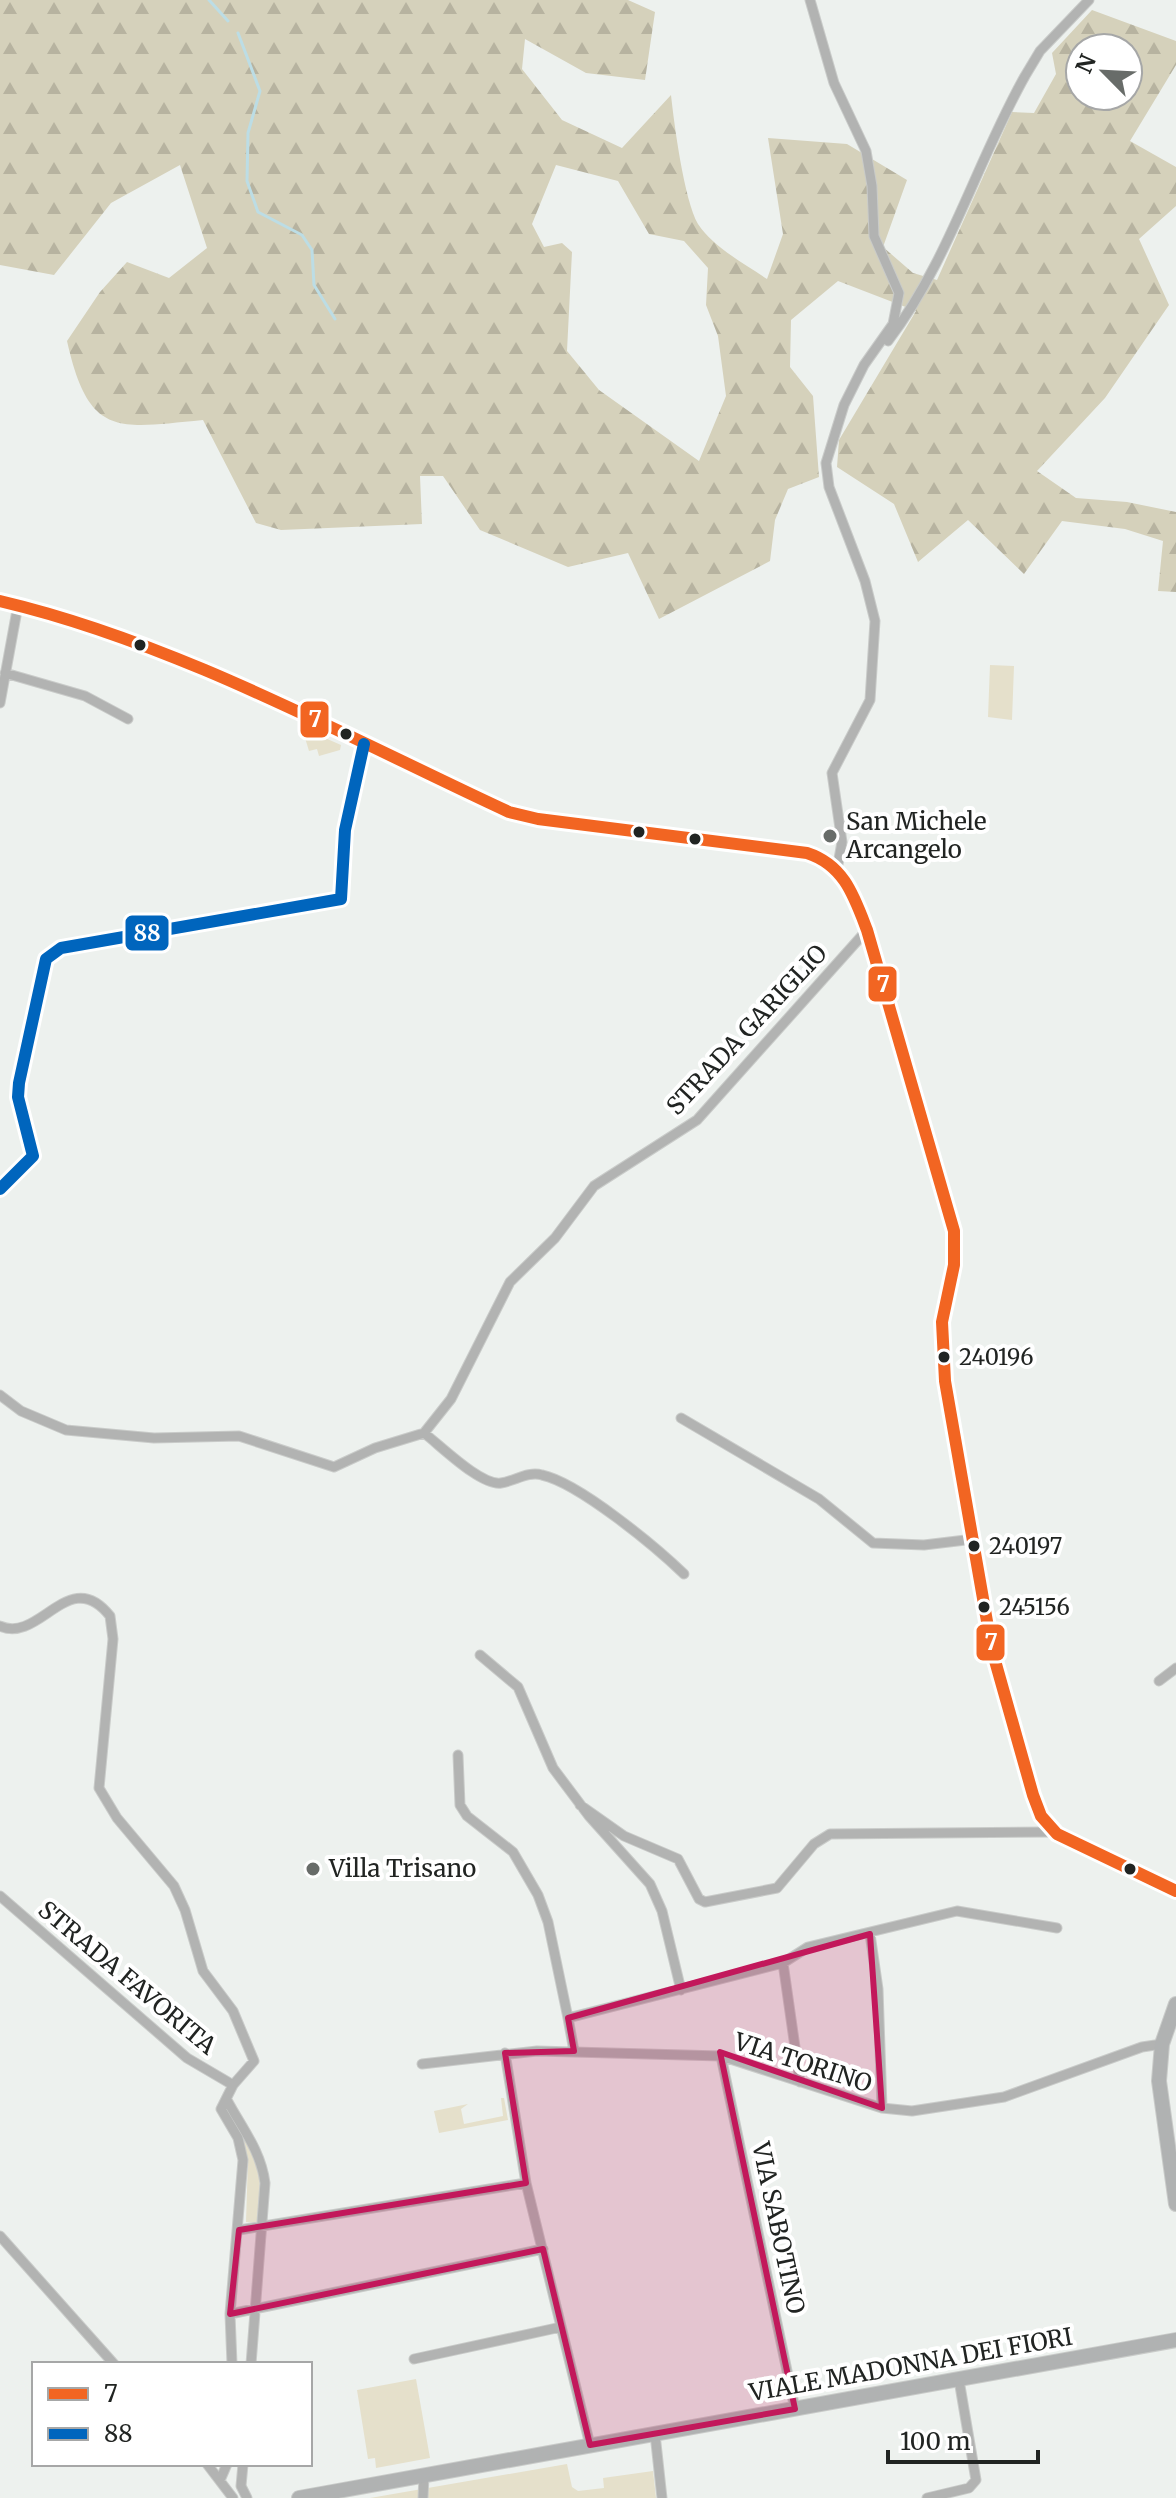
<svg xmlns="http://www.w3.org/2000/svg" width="1176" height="2498" font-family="Merriweather,serif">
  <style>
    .green { fill: #e5e0cb }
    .forest { fill: url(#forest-firs); fill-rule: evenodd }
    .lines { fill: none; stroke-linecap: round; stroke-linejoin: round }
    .stream { stroke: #bcdde5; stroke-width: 3 }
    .street-casing { stroke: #c9cbc9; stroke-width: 11 }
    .secondary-casing { stroke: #c9cbc9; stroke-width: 16 }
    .street { stroke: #b2b3b2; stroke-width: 9 }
    .secondary { stroke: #b0b2b2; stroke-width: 14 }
    .bus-1-casing { stroke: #fff; stroke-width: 18 }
    .bus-2-casing { stroke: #fff; stroke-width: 18 }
    .bus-1 { stroke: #f26522; stroke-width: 12 }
    .bus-2 { stroke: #0065bd; stroke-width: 12 }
    .marked { fill: #c2185b; fill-opacity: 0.2; stroke: #c2185b; stroke-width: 6; stroke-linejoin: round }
    .bus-dot { fill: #212422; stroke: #fff; stroke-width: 3 }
    .poi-dot { fill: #686c69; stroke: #fff; stroke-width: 3 }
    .labels { text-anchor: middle; stroke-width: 8; stroke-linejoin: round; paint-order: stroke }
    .bus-label { font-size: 22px; fill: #212422; stroke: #fff; text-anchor: start }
    .poi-label { font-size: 24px; fill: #212422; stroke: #fff; text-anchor: start }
    .street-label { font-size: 24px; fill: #212422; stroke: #fff }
    .line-badge { stroke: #fff; stroke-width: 3 }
    .badge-label { font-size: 22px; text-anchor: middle; font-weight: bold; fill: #fff }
  </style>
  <defs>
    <pattern id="forest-firs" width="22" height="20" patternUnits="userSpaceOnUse" patternTransform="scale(2)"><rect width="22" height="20" fill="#d5d1bb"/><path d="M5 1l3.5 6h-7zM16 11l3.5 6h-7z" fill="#b7b3a0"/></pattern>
  </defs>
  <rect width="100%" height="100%" fill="#edf1ee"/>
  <!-- green -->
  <path class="green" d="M990,665L1014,666L1012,720L988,717Z
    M302,728L341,745L340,750L319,756L317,749L309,751Z
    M501,2098H504L508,2120L439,2133L434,2111L468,2104L461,2109L464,2124L503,2116Z
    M240,2132C265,2159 260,2190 258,2223L246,2222L248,2160Z
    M416,2379L430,2458L376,2468L375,2458L368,2459L357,2390Z
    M567,2464L572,2487L578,2491L604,2488L603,2478L653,2471L656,2498H370Z"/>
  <!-- forest -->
  <path class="forest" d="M0,0H628L655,12L645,80L586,73L525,39L522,69L562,120L622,148L671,95C674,123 684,200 698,224C713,247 745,264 767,279L783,234L768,138L847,144L907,180L883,247L913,273L937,280L1012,112L1034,113L1056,74L1052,53L1092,10L1176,41V65L1130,141L1176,167V206L1139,239L1169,305L1105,398L1037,471L1076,498L1127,502L1176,512V592L1158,591L1163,541L1125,529L1062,521L1024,574L968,520L918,562L894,504L837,467L839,440L916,311L838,281L791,320L790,367L813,396L819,477L788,489L775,520L770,561L659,619L628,553L568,567L480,530L443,476H420L422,524L281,530L256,523L203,420C118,428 89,439 67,341L100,292L127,262L169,278L207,248L180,165L111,203L54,275L0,265ZM1080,48H1128V96H1080ZM556,165L618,181L649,234L684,241L708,268L706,305L718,336L726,396L699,461L599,390L567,351L572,252L562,243L544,247L532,224Z"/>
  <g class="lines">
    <!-- stream -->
    <path class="stream" d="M209,0L228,21
      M238,33L260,91L248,133L247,181L258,212L302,235L312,250L314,285L335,319"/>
    <!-- street casing -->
    <g class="street-casing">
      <path id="street" d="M810,0L834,83L866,151L872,186L874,236L899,293L893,324L864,365L844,405L826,463L829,487L865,581L875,621L870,700L832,773L842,842L837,870
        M888,341C949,261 976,163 1025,76L1040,51L1089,0
        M5,673L85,696L128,719
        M0,703L18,605
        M0,1189L33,1156L18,1097L19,1083L46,959L61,948L341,899L345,830L364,744
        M0,1395L21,1411L66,1430L154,1438L239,1436L334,1467L375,1448L424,1433L451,1399L510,1282L555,1238L594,1186L697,1120L867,930
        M681,1418L819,1499L873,1543L924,1545L974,1539
        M424,1433C441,1446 481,1486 501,1483C515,1481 528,1471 542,1475C579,1483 656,1547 684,1574
        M0,1626C40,1644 69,1564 110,1616L113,1639L99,1788L117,1818L174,1886L185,1910L203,1971L233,2011L254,2061L233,2085
        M480,1655L518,1687L553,1768L589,1816L650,1884L662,1911L681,1990
        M1159,1681L1176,1668
        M458,1755L460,1805L467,1816L513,1852L538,1895L548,1922L568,2018L783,1963L808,1947L957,1911L1057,1928
        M580,1805L624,1836L678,1859L699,1899L705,1902L777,1888L814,1844L830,1834L1053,1832
        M0,1896L187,2058L233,2085L221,2109L238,2138L243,2160L230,2314L232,2364
        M870,1934L878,1989L882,2108
        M783,1963L800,2082
        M568,2018L574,2051
        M505,2053L526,2183L590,2445
        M721,2056L795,2409
        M422,2064L537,2051L721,2056L882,2108L912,2111L1004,2097L1142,2047L1162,2044
        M227,2100C242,2128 261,2151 265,2183L251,2364
        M239,2230L526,2183
        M0,2236L114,2364
        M230,2314L543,2249
        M414,2359L561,2327
        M655,2434L662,2498
        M207,2464L233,2498
        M243,2464L241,2486L247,2498
        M221,2478L227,2464
        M423,2498L424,2476
        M927,2498L969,2488L976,2480L959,2380"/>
    </g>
    <!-- secondary casing -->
    <g class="secondary-casing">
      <path id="secondary" d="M0,601C175,642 347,737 509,812L538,819L807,853C844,865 854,896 867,930L954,1231V1265L942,1322L945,1381L992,1650L1033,1795L1041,1816L1057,1834L1176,1891
        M1176,2004L1162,2044L1159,2081L1176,2204
        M299,2498L1176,2340"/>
    </g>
    <!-- street -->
    <use href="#street" class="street"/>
    <!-- secondary -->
    <use href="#secondary" class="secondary"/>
    <!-- bus-1 casing -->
    <g class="bus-1-casing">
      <path id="bus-1" d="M0,601C175,642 347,737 509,812L538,819L807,853C844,865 854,896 867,930L954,1231V1265L942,1322L945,1381L992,1650L1033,1795L1041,1816L1057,1834L1176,1891"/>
    </g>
    <!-- bus-2 casing -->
    <g class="bus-2-casing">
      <path id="bus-2" d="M0,1189L33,1156L18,1097L19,1083L46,959L61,948L341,899L345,830L364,744"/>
    </g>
    <!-- bus-1 -->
    <use href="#bus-1" class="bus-1"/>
    <!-- bus-2 -->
    <use href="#bus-2" class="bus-2"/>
  </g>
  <!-- marked area -->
  <path class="marked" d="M870,1934L882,2108L720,2052L795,2409L590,2445L543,2249L230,2314L239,2230L526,2183L505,2053L574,2051L568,2018Z"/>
  <!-- markers -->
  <g class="bus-dot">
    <circle cx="140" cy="645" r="7"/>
    <circle cx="346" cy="734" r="7"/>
    <circle cx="639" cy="832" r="7"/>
    <circle cx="695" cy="839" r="7"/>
    <circle cx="944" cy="1357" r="7"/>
    <circle cx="974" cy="1546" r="7"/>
    <circle cx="984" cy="1607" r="7"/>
    <circle cx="1130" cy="1869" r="7"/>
  </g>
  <g class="poi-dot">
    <circle cx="830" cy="836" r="8"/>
    <circle cx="313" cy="1869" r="8"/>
  </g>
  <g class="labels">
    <!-- bus labels -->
    <g class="bus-label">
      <text x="959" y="1365">240196</text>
      <text x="989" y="1554">240197</text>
      <text x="999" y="1615">245156</text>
    </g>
    <!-- poi labels -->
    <g class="poi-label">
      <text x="846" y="830">San Michele<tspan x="846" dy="28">Arcangelo</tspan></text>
      <text x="329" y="1877">Villa Trisano</text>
    </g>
    <!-- street labels -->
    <g class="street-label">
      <text transform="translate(747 1030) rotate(-47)" y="8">STRADA GARIGLIO</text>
      <text transform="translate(127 1978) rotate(40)" y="8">STRADA FAVORITA</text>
      <text transform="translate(803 2063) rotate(18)" y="8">VIA TORINO</text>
      <text transform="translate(778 2228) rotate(78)" y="8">VIA SABOTINO</text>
      <text transform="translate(911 2365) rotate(-10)" y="8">VIALE MADONNA DEI FIORI</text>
    </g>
  </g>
  <g class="line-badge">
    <rect x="299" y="700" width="31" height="39" rx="8" fill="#f26522"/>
    <rect x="124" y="914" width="46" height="38" rx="8" fill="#0065bd"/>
    <rect x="867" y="965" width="31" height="38" rx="8" fill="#f26522"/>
    <rect x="975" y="1623" width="31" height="39" rx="8" fill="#f26522"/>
  </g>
  <g class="badge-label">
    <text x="315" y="727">7</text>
    <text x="147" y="941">88</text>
    <text x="883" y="992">7</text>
    <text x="991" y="1650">7</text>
  </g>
  <!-- legend -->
  <rect x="32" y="2362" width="280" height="104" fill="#ffffff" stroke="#a6a7a7" stroke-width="2"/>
  <rect x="48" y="2388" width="40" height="12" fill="#f26522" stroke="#a6a7a7" stroke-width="2"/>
  <text x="104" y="2402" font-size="24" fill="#212422">7</text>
  <rect x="48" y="2428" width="40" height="12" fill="#0065bd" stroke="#a6a7a7" stroke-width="2"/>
  <text x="104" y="2442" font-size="24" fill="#212422">88</text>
  <!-- north arrow -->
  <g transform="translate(1104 72) rotate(294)"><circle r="38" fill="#ffffff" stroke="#a6a7a7" stroke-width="2"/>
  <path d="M0-6L14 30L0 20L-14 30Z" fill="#686c69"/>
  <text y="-12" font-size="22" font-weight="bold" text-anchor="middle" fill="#212422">N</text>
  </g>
  <!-- scale -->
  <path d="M888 2450v12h150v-12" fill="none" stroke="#212422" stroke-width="4"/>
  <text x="900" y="2450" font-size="24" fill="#212422" stroke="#ffffff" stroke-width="6" paint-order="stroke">100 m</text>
</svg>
